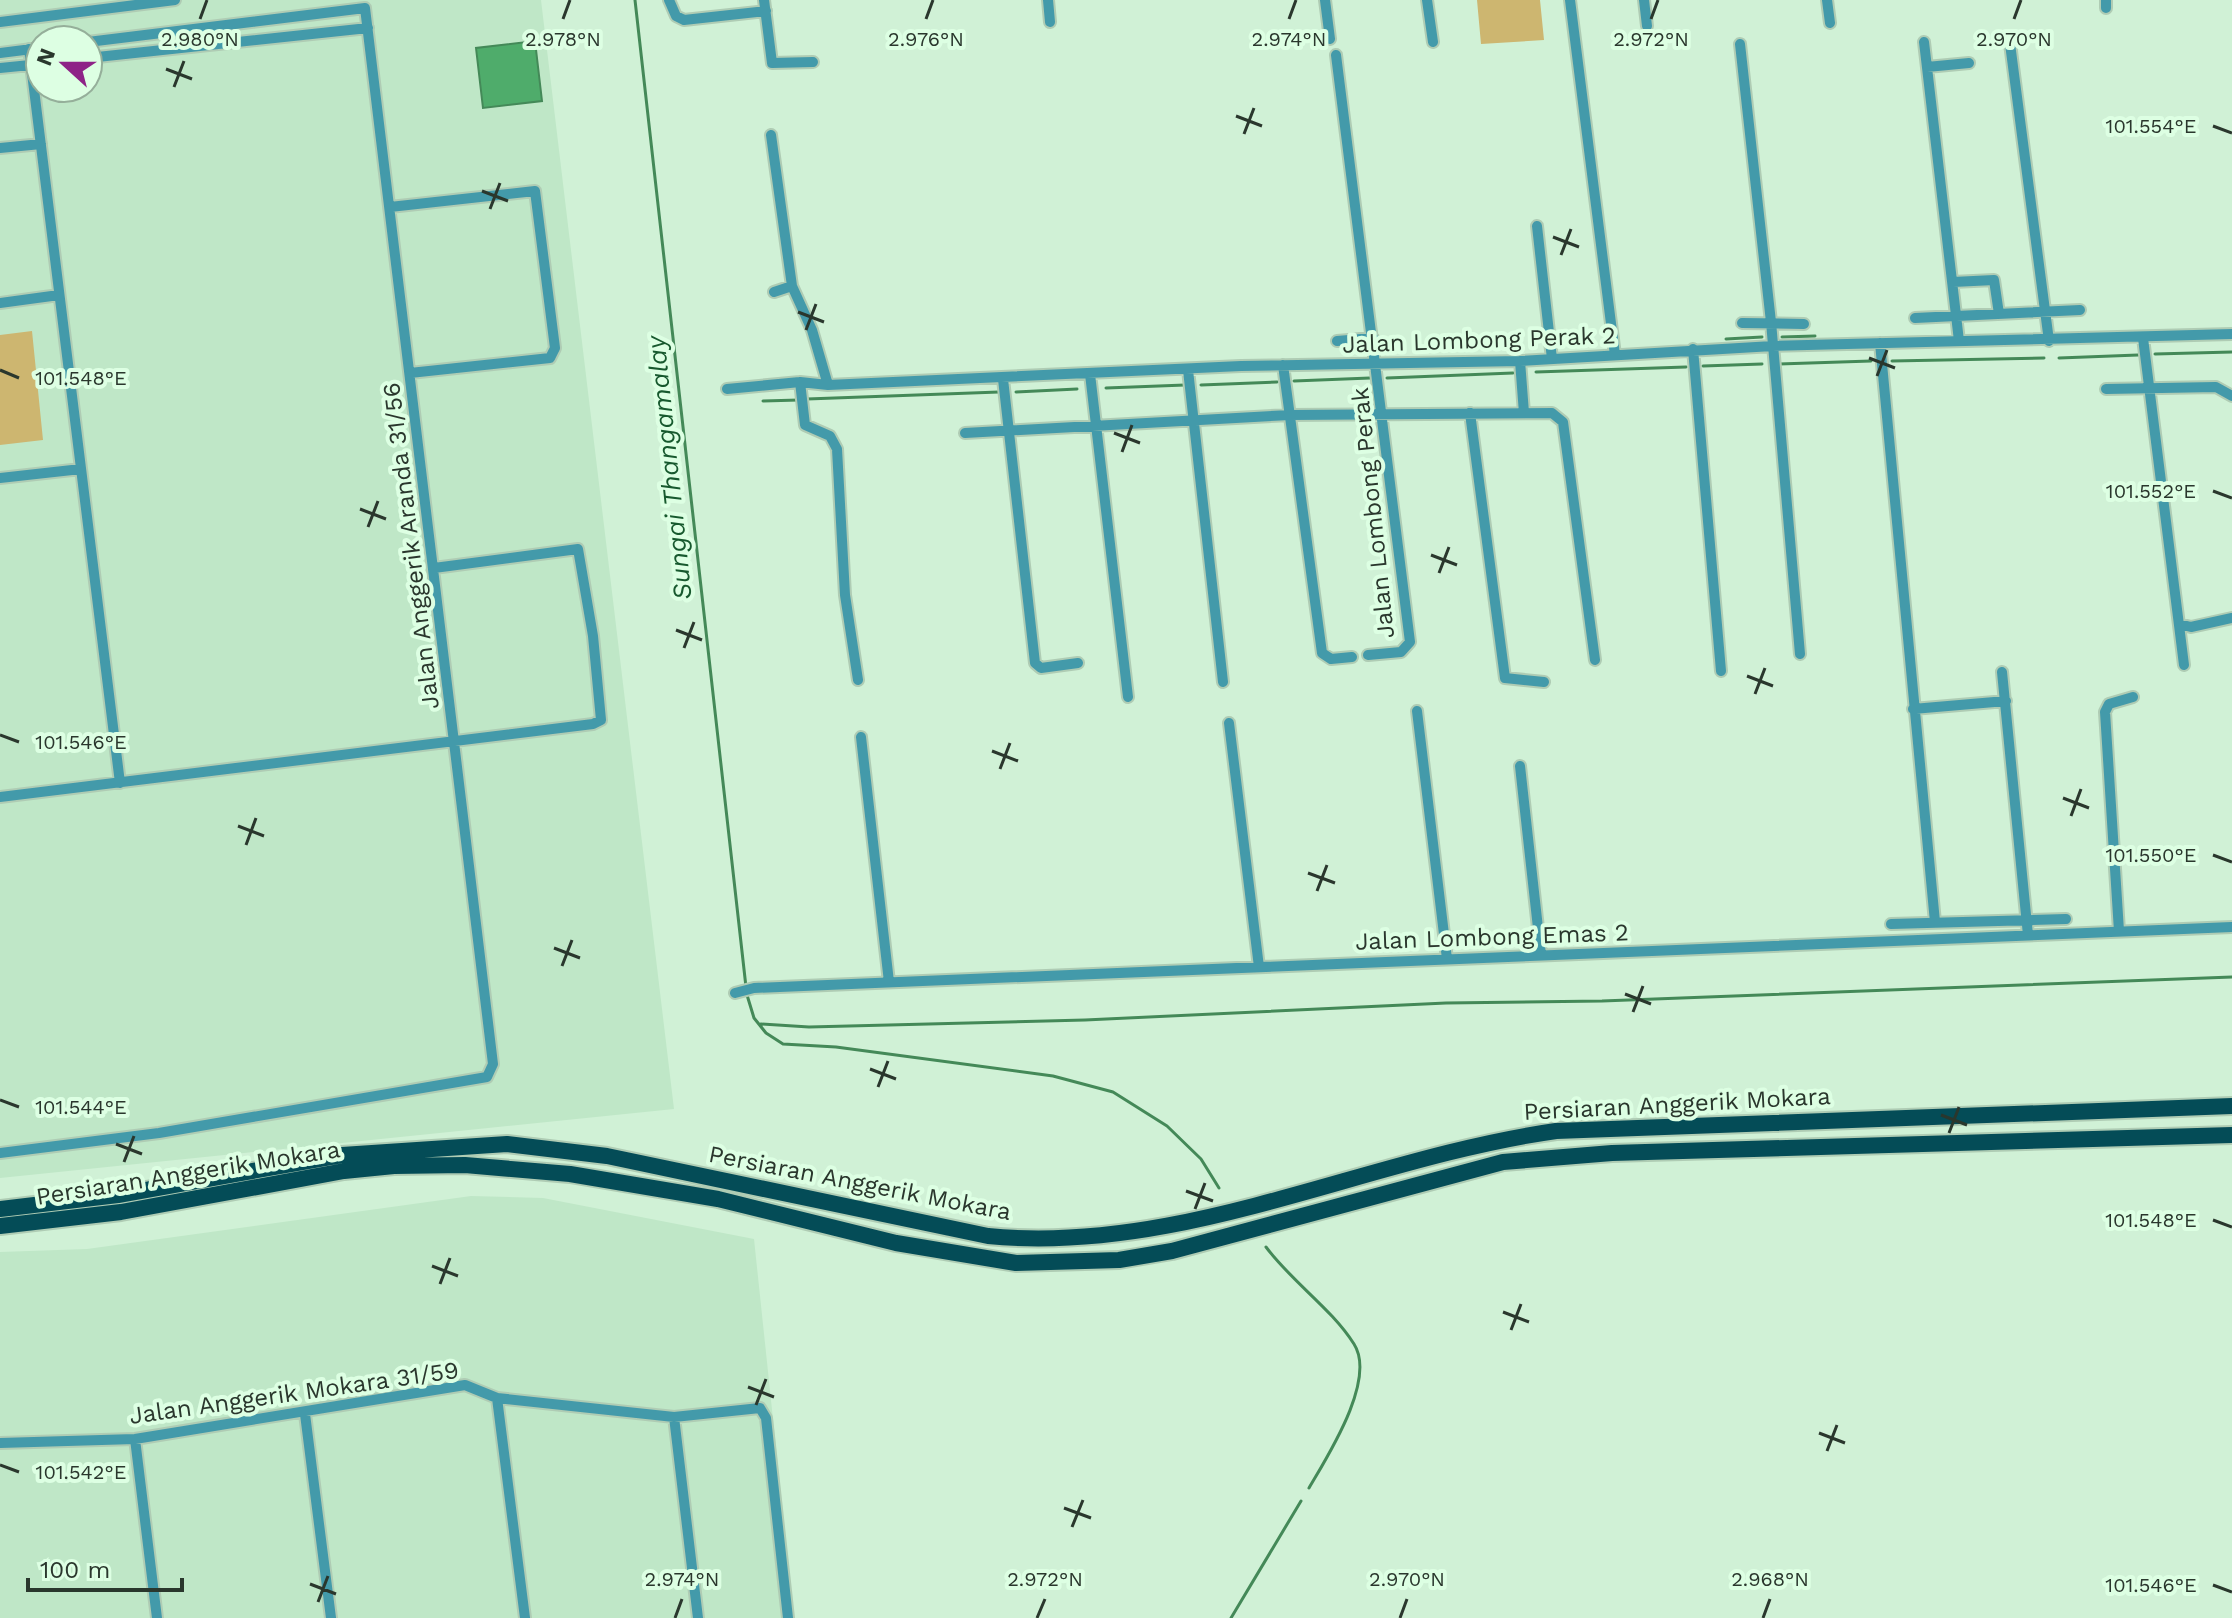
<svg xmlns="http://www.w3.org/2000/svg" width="2232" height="1618" font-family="'Work Sans',sans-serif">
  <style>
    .built { fill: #bfe7c7; fill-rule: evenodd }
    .green { fill: #cdb670 }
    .water { fill: #4fac6b; stroke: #448958; stroke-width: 2 }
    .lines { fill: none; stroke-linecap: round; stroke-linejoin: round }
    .stream { stroke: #448958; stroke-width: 3 }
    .street-casing { stroke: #afccb4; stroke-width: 14 }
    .primary-casing { stroke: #afccb4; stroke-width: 20 }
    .street { stroke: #439aaa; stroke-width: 10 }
    .primary { stroke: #044c57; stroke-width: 16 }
    .ticks { fill: none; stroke: #2a372d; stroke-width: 3 }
    .labels { text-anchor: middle; stroke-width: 8; stroke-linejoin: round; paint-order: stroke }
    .street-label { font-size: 24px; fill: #2a372d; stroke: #ddffe3 }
    .water-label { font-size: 26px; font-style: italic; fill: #17592e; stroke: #ddffe3 }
    .ticks-label { font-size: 20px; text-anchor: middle; fill: #2a372d; stroke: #ddffe3; stroke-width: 8; stroke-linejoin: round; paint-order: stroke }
  </style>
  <rect width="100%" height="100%" fill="#d0f1d6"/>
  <!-- built -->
  <path class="built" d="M0,0H541L674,1109L0,1178ZM40,40H88V88H40Z
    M471,1196L543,1198L754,1239L794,1618H0V1252L87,1249Z"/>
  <!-- green -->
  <path class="green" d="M1477,0H1540L1544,40L1481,44Z
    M32,331L43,440L0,445V335Z"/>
  <!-- water -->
  <path class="water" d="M535,41L542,101L483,108L476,48Z"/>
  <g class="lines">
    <!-- stream -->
    <path class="stream" d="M635,0L746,987
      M1782,337L1815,336
      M1726,339L1762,337
      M2155,354L2232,352
      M2059,358L2138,355
      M1892,361L2044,358
      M1779,364L1871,361
      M1703,366L1762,364
      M1536,372L1686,367
      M1387,378L1513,373
      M1294,381L1370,378
      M1201,385L1277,382
      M1106,388L1185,385
      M1016,392L1077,389
      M807,399L999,392
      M763,401L799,400
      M747,995L754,1018L766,1033L783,1044L836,1047L1053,1076L1113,1092L1167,1126L1201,1159L1219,1188
      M761,1024L809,1027L1085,1020L1446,1003L1602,1001L2232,977
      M1266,1247C1292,1282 1331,1308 1354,1344C1377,1380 1327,1457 1309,1488
      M1231,1618L1301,1501"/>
    <!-- street casing -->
    <g class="street-casing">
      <path id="street" d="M669,0L676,16L684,20L766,11
        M764,0L772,63L813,62
        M1048,0L1050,22
        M1325,0L1330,39
        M1427,0L1433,42
        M1570,0L1615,355
        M1644,0L1647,26
        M1827,0L1830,23
        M2106,0V8
        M0,22L175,0
        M2009,36L2049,341
        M1924,42L1959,341
        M1740,44L1771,322L1800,654
        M29,49L120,783
        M0,53L40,48
        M1336,55L1410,642L1401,652L1368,655
        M88,58L368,28
        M1927,67L1969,63
        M0,68L40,64
        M771,135L792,286
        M0,148L41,144
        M390,207L535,191L555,348L550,358L410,373
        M1537,226L1552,359
        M1953,282L1994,280L1999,314
        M774,292L792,286L812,330L828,385
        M0,303L59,295
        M1915,318L2080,310
        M1742,323L1804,324
        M2143,338L2184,665
        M1337,341L1373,338
        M1880,343L1935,922
        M1693,349L1721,671
        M1520,361L1524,413
        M1283,365L1322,653L1331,659L1352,657
        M1188,370L1223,682
        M1090,374L1128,697
        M1003,379L1035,663L1041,668L1078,663
        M800,382L805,425L830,436L837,449L845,595L858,680
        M727,389L800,382L828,385L1241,366L1520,361L1773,346L2232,334
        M2106,389L2216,387L2232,396
        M1470,413L1505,678L1544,682
        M965,433L1290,415L1552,413L1563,422L1595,660
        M0,478L81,469
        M2179,624L2191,627L2232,618
        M2002,672L2028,935
        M1913,709L2006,701
        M1417,711L1447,959
        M1229,723L1259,967
        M861,737L889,982
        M1520,766L1541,955
        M0,797L593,724L601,720L593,636L578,549L434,568
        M1891,924L2066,919
        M2119,931L2105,712L2109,704L2133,697
        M735,993L754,988L2232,927
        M0,1153L159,1133L487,1077L493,1064L365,8L88,42
        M497,1398L525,1618
        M305,1414L331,1618
        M674,1417L698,1618
        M135,1439L157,1618
        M0,1443L135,1439L465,1385L497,1398L674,1417L760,1408L766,1418L788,1618"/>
    </g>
    <!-- primary casing -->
    <g class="primary-casing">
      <path id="primary" d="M0,1209L118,1195L342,1155L507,1144L607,1156L988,1236C1183,1255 1365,1158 1556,1131L2232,1106
        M0,1226L121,1212L344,1171L394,1166L465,1165L570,1174L718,1199L896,1243L1016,1263L1119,1260L1172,1251L1503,1162L1612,1153L2232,1135"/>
    </g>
    <!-- street -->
    <use href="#street" class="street"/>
    <!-- primary -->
    <use href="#primary" class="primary"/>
  </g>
  <!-- ticks -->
  <path class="ticks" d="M200,19L207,0M563,19L570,0M926,19L933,0M1289,19L1296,0M1651,19L1658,0M2014,19L2021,0M166,69L192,79M174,87L184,61M1236,116L1262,126M2213,126L2232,133M1244,134L1254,108M482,191L508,201M490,209L500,183M1553,237L1579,247M1561,255L1571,229M798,312L824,322M806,330L816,304M1869,358L1895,368M0,370L19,378M1877,376L1887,350M1114,433L1140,443M1122,452L1132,425M2213,491L2232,498M360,509L386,519M368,527L378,501M1431,555L1457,565M1439,573L1449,547M676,630L702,640M684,648L694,622M1747,676L1773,686M1755,694L1765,668M0,735L19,742M992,751L1018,761M1000,769L1010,743M2063,798L2089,808M2071,816L2081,789M238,826L264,836M246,845L256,818M2213,855L2232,862M1308,873L1335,883M1317,891L1327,865M554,948L580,958M562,966L572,940M1625,994L1651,1004M1633,1012L1643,986M870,1069L896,1079M878,1087L888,1061M0,1100L19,1107M1941,1115L1967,1125M1949,1133L1959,1107M116,1144L142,1154M124,1162L134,1136M1186,1191L1213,1201M1195,1209L1205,1183M2213,1220L2232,1227M432,1266L458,1276M440,1284L450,1258M1503,1312L1529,1322M1511,1330L1521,1304M748,1387L774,1397M756,1405L766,1379M1819,1433L1845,1443M1827,1451L1837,1425M0,1465L19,1472M1064,1508L1091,1518M1072,1527L1083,1500M310,1584L336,1594M2213,1585L2232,1592M318,1602L328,1576M675,1618L682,1599M1037,1618L1045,1599M1400,1618L1407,1599M1763,1618L1770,1599"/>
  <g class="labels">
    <!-- street labels -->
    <g class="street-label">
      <text transform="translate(1479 340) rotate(-2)" y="8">Jalan Lombong Perak 2</text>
      <text transform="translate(1373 513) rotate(-96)" y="8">Jalan Lombong Perak</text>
      <text transform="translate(411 546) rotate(-97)" y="8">Jalan Anggerik Aranda 31/56</text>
      <text transform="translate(1492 937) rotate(-2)" y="8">Jalan Lombong Emas 2</text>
      <text transform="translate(1677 1104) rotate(-3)" y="8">Persiaran Anggerik Mokara</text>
      <text transform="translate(188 1173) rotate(-9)" y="8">Persiaran Anggerik Mokara</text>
      <text transform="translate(860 1183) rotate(11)" y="8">Persiaran Anggerik Mokara</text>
      <text transform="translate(294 1393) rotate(-8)" y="8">Jalan Anggerik Mokara 31/59</text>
    </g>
    <!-- water labels -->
    <g class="water-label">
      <text transform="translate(669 468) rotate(-96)" y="9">Sungai Thangamalay</text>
    </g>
  </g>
  <g class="ticks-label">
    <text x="200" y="46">2.980°N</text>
    <text x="563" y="46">2.978°N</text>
    <text x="926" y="46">2.976°N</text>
    <text x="1289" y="46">2.974°N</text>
    <text x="1651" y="46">2.972°N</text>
    <text x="2014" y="46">2.970°N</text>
    <text x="2151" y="133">101.554°E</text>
    <text x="81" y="385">101.548°E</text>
    <text x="2151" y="498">101.552°E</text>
    <text x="81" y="749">101.546°E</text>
    <text x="2151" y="862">101.550°E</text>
    <text x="81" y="1114">101.544°E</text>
    <text x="2151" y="1227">101.548°E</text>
    <text x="81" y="1479">101.542°E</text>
    <text x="682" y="1586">2.974°N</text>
    <text x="1045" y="1586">2.972°N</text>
    <text x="1407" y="1586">2.970°N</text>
    <text x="1770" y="1586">2.968°N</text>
    <text x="2151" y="1592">101.546°E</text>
  </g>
  <!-- north arrow -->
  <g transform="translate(64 64) rotate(291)"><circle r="38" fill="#ddffe3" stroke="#95af9a" stroke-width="2"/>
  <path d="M0-6L14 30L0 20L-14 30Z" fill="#8e2387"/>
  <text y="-12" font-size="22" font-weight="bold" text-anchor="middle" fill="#2a372d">N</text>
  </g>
  <!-- scale -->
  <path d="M28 1578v12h154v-12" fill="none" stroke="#2a372d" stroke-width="4"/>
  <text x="40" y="1578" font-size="24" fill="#2a372d" stroke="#ddffe3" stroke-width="6" paint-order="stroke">100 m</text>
</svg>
